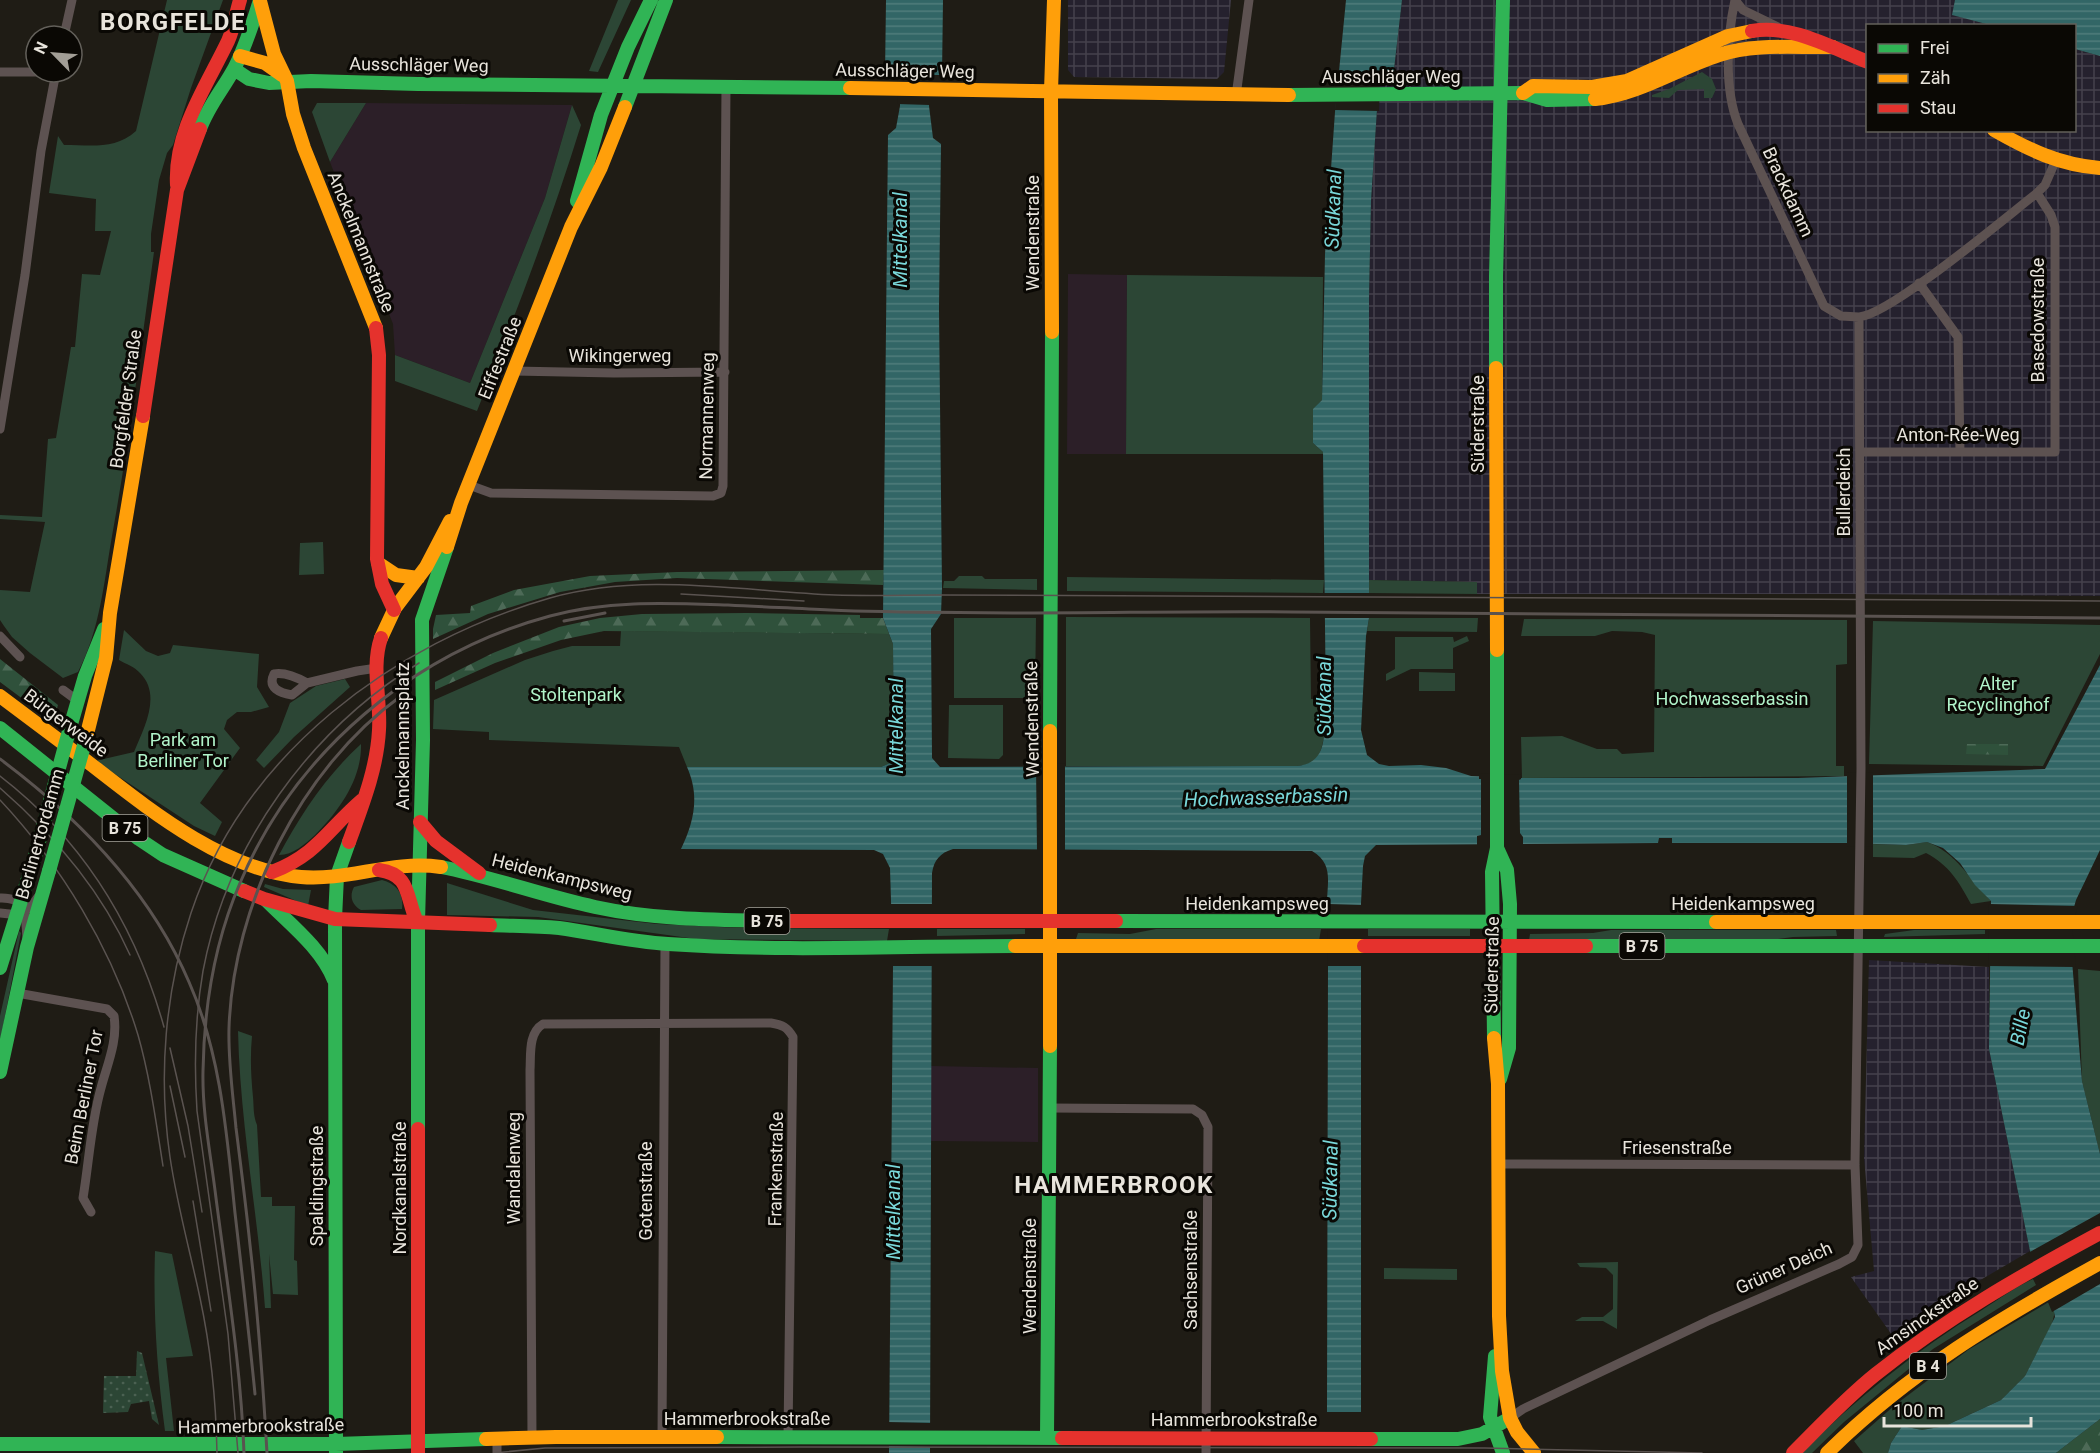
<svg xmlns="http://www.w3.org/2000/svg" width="2100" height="1453" font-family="Roboto,sans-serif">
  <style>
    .industrial { fill: url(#industrial-grid) }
    .education { fill: #2c1f28 }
    .green { fill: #2c4635 }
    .forest { fill: url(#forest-firs) }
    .garden { fill: url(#garden-dots) }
    .water { fill: url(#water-rules) }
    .pier { fill: #1f1c15 }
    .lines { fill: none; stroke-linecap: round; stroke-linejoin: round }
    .street { stroke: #5d5251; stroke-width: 9 }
    .fast { stroke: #30b455; stroke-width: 14 }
    .slow { stroke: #ff9f0a; stroke-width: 14 }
    .jam { stroke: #e5322d; stroke-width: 14 }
    .tram { stroke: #5a5350; stroke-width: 1.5 }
    .rail { stroke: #5a5350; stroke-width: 3 }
    .fast-bridge { stroke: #30b455; stroke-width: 14 }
    .labels { text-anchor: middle; stroke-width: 6; stroke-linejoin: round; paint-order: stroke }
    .shield { fill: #0a0804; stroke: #a5a29b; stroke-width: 1.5 }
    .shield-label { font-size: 16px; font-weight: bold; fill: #e8e4dc }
    .street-label { font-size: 18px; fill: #e8e4dc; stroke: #0a0804 }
    .park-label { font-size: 18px; fill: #b1f4ca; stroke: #0a0804 }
    .water-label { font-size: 20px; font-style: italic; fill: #79d7d9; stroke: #0a0804 }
    .district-label { font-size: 24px; font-weight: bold; letter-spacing: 1.5px; fill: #e8e4dc; stroke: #0a0804 }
  </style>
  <defs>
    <pattern id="industrial-grid" width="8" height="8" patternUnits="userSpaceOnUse" patternTransform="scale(1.5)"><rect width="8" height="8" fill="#25212e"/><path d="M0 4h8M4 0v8" fill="none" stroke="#45414c"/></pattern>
    <pattern id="forest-firs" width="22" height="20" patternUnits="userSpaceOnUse" patternTransform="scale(1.5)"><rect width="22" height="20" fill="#2f513b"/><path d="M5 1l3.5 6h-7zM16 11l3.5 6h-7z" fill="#4d6a57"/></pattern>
    <pattern id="garden-dots" width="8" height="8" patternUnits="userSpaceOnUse" patternTransform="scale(1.5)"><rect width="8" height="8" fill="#2c4635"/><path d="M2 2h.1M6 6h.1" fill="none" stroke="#4b6152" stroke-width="1.8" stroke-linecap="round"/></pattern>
    <pattern id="water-rules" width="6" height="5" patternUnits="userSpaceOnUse" patternTransform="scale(1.5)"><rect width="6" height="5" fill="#326666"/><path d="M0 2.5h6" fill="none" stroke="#507c7b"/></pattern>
  </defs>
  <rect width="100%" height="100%" fill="#1f1c15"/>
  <!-- industrial -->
  <path class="industrial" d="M1068,0H1231L1224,72L1217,79L1074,77L1068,70Z
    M1402,0H1955L1953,15L1990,25L1868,26V130H2074L2075,49L2100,56V596L1847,594H1477V582L1369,580V299L1371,201L1379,79L1393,78Z
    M1869,960L1989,967V1049L2030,1251L1960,1292L1894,1338L1851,1277L1874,1271L1864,1158Z"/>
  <!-- education -->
  <path class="education" d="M366,103L572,105L545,198L470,383L395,355L393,324L330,162Z
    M1068,274L1127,275L1126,454H1067Z
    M931,1066L1038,1068V1142L931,1141Z"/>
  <!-- green -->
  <path class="green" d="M167,0H223L191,88L173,145L167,153L159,180L151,234V252H154C141,347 129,442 112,536C104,582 100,630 78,672L63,678L30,653L12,637L4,626L0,620V590L30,592L45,522L0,519V515L42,517L48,439L56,438L71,347H75L82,274L100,275L111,231H95L96,199L49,193L58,136L64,145C91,145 115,150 136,131Z
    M618,0H631L598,72L589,71Z
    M1702,72L1712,79L1716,89L1712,98H1704V89L1678,90L1669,98L1652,97V95L1669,89Z
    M317,103H366L330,162L312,112Z
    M572,105L581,125C551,222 515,316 477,411L395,381V355L470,383L545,198Z
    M1127,275L1323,277L1322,400L1313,410V443L1323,452V454H1126Z
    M323,542L324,574L299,575L300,543Z
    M959,576H982L985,579H1037V590L943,588L944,581H954Z
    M1067,577L1324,580L1323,593L1067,591Z
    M1369,580L1477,582V594L1369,593Z
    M1066,617L1310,618L1311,699H1326C1326,713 1326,751 1315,760C1310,765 1304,765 1297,766H1066Z
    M954,618H1036L1035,698H954Z
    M1369,618H1478L1477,632L1367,631Z
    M1524,619L1847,620V664L1836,665V766H1844V776L1522,778L1521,737L1562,736L1597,749H1617L1622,754L1654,752L1655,635L1642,632L1612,631L1595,636H1521Z
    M1873,621L2100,625V654L2043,766L1869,764Z
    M124,630L146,651L158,656L170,653L173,645L259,654L257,687L269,707L251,712H237L227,720L224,729L240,748L200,803L222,822L215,836L194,826L95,761L134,752C144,728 162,695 140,673C135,667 126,664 119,660Z
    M621,631L889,634L893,644L894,744V755L890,763L881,767H687L679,747L489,740V732L433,729L434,700L525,660L553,651L572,646H620Z
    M1467,636L1469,641L1453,648V669H1411L1386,681V674L1395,669V637H1453L1454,642Z
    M1419,672L1455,673V691H1419Z
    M345,679L350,687L294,737L264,768L256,760L279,732L290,703L316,686Z
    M949,705H1003V755L999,759L948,758Z
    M361,744C362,779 339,811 315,835C305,844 293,855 279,855C301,814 326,776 361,744Z
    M1927,842C1957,853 1969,879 1991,901L1971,904C1959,882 1949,865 1926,853L1914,858L1873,857V844L1906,845Z
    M382,880C397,884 404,894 402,909L361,910C352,905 349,896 354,887Z
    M447,883L533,910L657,924L740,928L889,929L887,941L696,939L538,917L447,915Z
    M265,884L283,889L311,890L308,906L264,887Z
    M937,929H1025V934L937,936Z
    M1156,929H1321L1319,941L1076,939L1078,933L1130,934Z
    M1368,929H1470V936H1368Z
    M1611,930H1836L1837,936L1793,937L1755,942L1529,940L1530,934L1593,933Z
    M1914,930H1985V934L1884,937L1885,934Z
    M19,931L21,933L0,1042V1016Z
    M2078,969L2100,971V1154L2082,1081Z
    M238,1031L252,1036C250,1057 251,1076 253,1097C254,1108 253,1115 257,1125L261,1197H272V1206H295L294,1260L297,1261L298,1295L273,1294L269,1254L271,1308H265C258,1215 240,1123 238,1031Z
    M155,1251L172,1254L193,1356L166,1358L174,1431H165C157,1370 153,1312 155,1251Z
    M1618,1262L1617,1329L1603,1321H1575L1582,1317H1603L1613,1309V1275L1606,1268L1580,1267L1577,1263Z
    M1384,1268L1457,1269V1280L1384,1279Z
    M2033,1279L2036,1285L1933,1349L1844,1422L1812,1453H1802C1856,1398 1917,1350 1982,1310C1999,1299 2015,1287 2033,1279Z
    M2052,1300L2055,1311L2052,1324L2025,1376L2001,1400L1945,1426L1922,1430L1902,1426L1891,1443L1888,1453H1863L1854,1441L1895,1405L1968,1350Z"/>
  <!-- forest -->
  <path class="forest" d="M884,570L883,585L677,578L615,582L560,592L488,614L433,639V629L436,615L470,613L471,606L514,590L590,576L677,572Z
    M747,613L860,615V618H883L889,634L604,631L561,640L495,663L435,690V682L493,653L559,627L600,618L642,614Z
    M0,659L58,705L54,719L51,720L0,682Z
    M1967,744H2008V755L1966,754Z
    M2100,1419V1453H2056Z"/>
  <!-- garden -->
  <path class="garden" d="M137,1351L142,1353L159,1425L152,1419L149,1401L131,1404L128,1412L103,1413L104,1376H136Z"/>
  <!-- water -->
  <path class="water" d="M886,0H943L942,75H930L929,106L933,138L941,144L939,309L942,588L941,614L931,629L932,758L940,767L1297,766C1328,763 1323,736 1326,712L1323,452L1313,443V409L1322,400L1325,254L1335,112L1346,0H1402L1393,78L1379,79L1371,201L1369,299V618L1366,636L1361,730L1367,755L1379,764L1389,766L1421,765L1446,768L1471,776L1522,778H1798L2045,769L2100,665V850L2076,900L2069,925L2082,1081L2100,1154V1419L2056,1453H1888L1891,1443L1902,1426L1922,1430L1945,1426L2001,1400L2025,1376L2055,1317L2052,1300L2030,1251L1989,1049L1991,901L1975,885L1960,863L1943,848L1927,842L1906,845L1847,843H1672V838H1659L1658,843L1376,845L1365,856L1363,866L1361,903V1412H1327L1328,967L1330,904H1327C1327,882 1334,864 1312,851L953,849C940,853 934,860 932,873L930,1453H889L893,966L890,868L883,854L874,850L681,849C694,822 700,796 687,767H881L890,763L894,755L893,644L883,618L888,135L896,128L900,106V75L885,74Z
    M1955,0H2100V56L2075,49L2074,26L1990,25L1952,15Z"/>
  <!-- pier -->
  <path class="pier" d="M898,75H930V105L897,104Z
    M1336,78L1380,79L1379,111L1335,110Z
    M1322,593H1372V618H1322Z
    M1065,763V850H1037L1036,764Z
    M1873,772V847L1847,846V773Z
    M1479,773L1521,775V779L1519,780L1520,833L1523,837V847H1477V836L1481,835V779H1479Z
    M890,904H934V966H890Z
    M1328,904L1362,905V966H1327Z
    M1989,904L2078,906L2072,925L2076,967L1988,966Z
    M2100,1213V1284L2052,1312L2028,1253Z
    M887,1422L932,1423V1447L887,1446Z"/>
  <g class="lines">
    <!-- street -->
    <path class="street" d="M1735,0C1727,37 1724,89 1738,124L1824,306L1841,316L1859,317
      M1735,0L1743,10L1778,27
      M64,36L72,0
      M0,72H36
      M1236,96L1249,0
      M1919,283L1958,337L1960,452
      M514,371L614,373L725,372
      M0,429L25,275L41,151L56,72
      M1861,452H2055V227L2051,215L2037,193
      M469,485L491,493L713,496L721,493L723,486L726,86
      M0,636L20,657
      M307,683C298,678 285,672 274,674C267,688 280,693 292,695L307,683L357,671L377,668
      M63,690L78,701
      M0,898C28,897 25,916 27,938
      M0,913C20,916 26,915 38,897
      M17,993L107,1009L114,1016C118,1041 107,1065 101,1088C91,1123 89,1162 83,1198L91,1212
      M1049,1108L1193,1109L1202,1115L1208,1127L1206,1453
      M1498,1164L1855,1165
      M1510,1418L1523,1409L1710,1320L1839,1264L1852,1257L1858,1245L1855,1165L1861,768L1859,317C1890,315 2006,217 2037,193L2045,185L2055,162
      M662,1437L665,944
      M532,1438L530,1070C531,1055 528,1033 543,1024L771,1023C783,1025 787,1027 793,1037L788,1437
      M497,1453V1439"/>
    <!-- fast -->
    <path class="fast" d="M234,69L249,79L269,83L311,81L418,84L850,88
      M1289,95L1523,93L1547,100L1595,99
      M625,107L666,0
      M200,129C208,106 224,88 235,67C246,45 253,23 260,0
      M577,201L601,115L628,47L651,0
      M1496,368V276L1503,0
      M0,728L139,839L163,855L244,891
      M69,731L85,676L104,629
      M1050,731L1052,332
      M1497,848L1507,870L1510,904L1509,1048L1500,1079
      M441,867C493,877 543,896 595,907C655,920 716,920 776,921
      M267,901C291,925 321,948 334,980
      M1116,921L1716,922
      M490,925C513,926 536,926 559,928C595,933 631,942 668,944C784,952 899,946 1015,946
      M1586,946H2100
      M0,968L36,853
      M1494,1038L1492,872L1497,848V650
      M0,1072L27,947L49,871
      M418,1129V922L423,740L422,620L447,547
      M1495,1356L1490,1417L1503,1453
      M717,1437L1062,1438
      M1047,1437L1050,1046
      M1371,1439H1458L1482,1434L1510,1418
      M0,1444H336L486,1439
      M336,1453L335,919L337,876L349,842"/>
    <!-- slow -->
    <path class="slow" d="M260,1L274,54L287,81L293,114L304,148L376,328
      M240,56L265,63L282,75
      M850,88L1289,95
      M1523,93L1533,86L1592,87L1627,81L1728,36L1752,31
      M1595,99C1640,94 1676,69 1719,55C1756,43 1795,48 1833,47
      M1994,130C2029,150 2060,165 2100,168
      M1052,332L1051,91L1054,0
      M1496,368L1497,650
      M447,547L461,503L571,227L601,167L625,107
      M378,563L396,575L418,578
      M381,638L395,608L426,567L450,521
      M0,696C28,717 56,738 84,759C145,806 221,870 301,877C349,881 390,860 441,867
      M85,742L106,658L110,613L143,416
      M1716,922H2100
      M1015,946H1364
      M1494,1038L1498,1084L1499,1316L1502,1371L1510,1418L1517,1432L1534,1453
      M1050,1046V731
      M486,1439L556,1437H717
      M1827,1453C1910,1371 1999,1319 2100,1263"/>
    <!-- jam -->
    <path class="jam" d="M1752,31C1792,24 1832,48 1868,62
      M177,185C174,132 206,87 228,41C234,28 236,13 240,0
      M376,328L379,355L377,559L382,584L394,610
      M143,416L177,190L200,129
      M420,822L436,841L479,873
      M349,842C362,806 377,769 379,730C381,700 371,667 381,638
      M379,870C409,874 406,894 415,917
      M272,872C318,854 328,829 362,800
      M244,891L264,899L335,919L490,925
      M776,921H1116
      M1364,946H1586
      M418,1129V1453
      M1062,1438L1371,1439
      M1793,1453C1820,1426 1846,1398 1876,1374C1945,1319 2022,1275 2100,1233"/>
    <!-- tram -->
    <path class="tram" d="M681,594L804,601
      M0,776C83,840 136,927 164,1027
      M0,788C54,835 101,890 130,955
      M0,800C61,865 112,949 138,1035C150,1077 156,1122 163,1166
      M170,1048L188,1126L202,1212
      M170,1086L185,1157
      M193,1201L211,1311
      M217,1453C216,1401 211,1349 200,1298C190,1251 177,1205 170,1157C158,1076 165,991 191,913C244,754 393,643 550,598C642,572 741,591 835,595C870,596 905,595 939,595C1326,595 1713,599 2100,601
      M238,1453L228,1334L197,1111C194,1065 195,1017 203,971C227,844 310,730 419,663
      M494,1453L545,1448L800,1447L1485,1448L1702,1453"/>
    <!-- rail -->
    <path class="rail" d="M564,621L605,613
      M0,759C79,818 150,891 189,982C221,1054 227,1136 235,1213C242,1273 249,1333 255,1394
      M244,1453C241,1367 227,1283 216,1198C211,1156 202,1113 203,1071C204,1008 215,941 240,883C295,752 413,653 550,616C608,600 668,603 728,605C762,607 796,608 830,610C894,613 959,612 1023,613C1112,613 1202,611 1292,612C1561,614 1831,616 2100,618
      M267,1453C263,1383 258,1314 250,1245C246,1206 241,1167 236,1128C233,1095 228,1062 229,1028C233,905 300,769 401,696"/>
    <!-- fast-bridge -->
    <path class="fast-bridge" d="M36,853L69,731
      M49,871L85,742"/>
  </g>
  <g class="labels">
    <!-- shield labels -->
    <g class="shield">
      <rect x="102.5" y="815" width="45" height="26" rx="4.5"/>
      <rect x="744.5" y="908" width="45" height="26" rx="4.5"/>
      <rect x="1619.5" y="933" width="45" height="26" rx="4.5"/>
      <rect x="1910" y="1353" width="36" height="26" rx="4.5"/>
    </g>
    <g class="shield-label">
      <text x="125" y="834">B 75</text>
      <text x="767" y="927">B 75</text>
      <text x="1642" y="952">B 75</text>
      <text x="1928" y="1372">B 4</text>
    </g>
    <!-- street labels -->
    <g class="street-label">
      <text transform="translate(419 65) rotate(1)" y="6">Ausschläger Weg</text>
      <text transform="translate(905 71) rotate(1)" y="6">Ausschläger Weg</text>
      <text x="1391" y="83">Ausschläger Weg</text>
      <text transform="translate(1788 192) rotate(65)" y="6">Brackdamm</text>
      <text transform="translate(1033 233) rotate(-90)" y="6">Wendenstraße</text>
      <text transform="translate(361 242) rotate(68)" y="6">Anckelmannstraße</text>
      <text transform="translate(2038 320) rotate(-90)" y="6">Basedowstraße</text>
      <text x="620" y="362">Wikingerweg</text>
      <text transform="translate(500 358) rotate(-68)" y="6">Eiffestraße</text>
      <text transform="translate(126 399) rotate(-82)" y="6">Borgfelder Straße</text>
      <text transform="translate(707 416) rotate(-89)" y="6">Normannenweg</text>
      <text transform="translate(1478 424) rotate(-90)" y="6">Süderstraße</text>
      <text x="1958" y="441">Anton-Rée-Weg</text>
      <text transform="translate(1844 492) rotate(-90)" y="6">Bullerdeich</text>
      <text transform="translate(1032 719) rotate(-91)" y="6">Wendenstraße</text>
      <text transform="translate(66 723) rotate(37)" y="6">Bürgerweide</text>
      <text transform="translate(403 736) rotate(-90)" y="6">Anckelmannsplatz</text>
      <text transform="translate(40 834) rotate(-74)" y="6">Berlinertordamm</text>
      <text transform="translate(562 877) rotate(14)" y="6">Heidenkampsweg</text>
      <text x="1257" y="910">Heidenkampsweg</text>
      <text x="1743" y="910">Heidenkampsweg</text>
      <text transform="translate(1492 965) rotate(-89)" y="6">Süderstraße</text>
      <text transform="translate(84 1097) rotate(-79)" y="6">Beim Berliner Tor</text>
      <text x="1677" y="1154">Friesenstraße</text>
      <text transform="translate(514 1168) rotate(-90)" y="6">Wandalenweg</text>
      <text transform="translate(776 1169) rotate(-89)" y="6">Frankenstraße</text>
      <text transform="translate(317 1186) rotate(-90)" y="6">Spaldingstraße</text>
      <text transform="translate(400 1188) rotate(-90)" y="6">Nordkanalstraße</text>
      <text transform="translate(646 1191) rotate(-90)" y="6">Gotenstraße</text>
      <text transform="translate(1784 1268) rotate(-24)" y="6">Grüner Deich</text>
      <text transform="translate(1191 1270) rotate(-90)" y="6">Sachsenstraße</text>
      <text transform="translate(1030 1276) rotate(-90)" y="6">Wendenstraße</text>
      <text transform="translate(1927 1316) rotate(-35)" y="6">Amsinckstraße</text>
      <text x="747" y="1425">Hammerbrookstraße</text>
      <text x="1234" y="1426">Hammerbrookstraße</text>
      <text transform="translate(261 1426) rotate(-1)" y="6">Hammerbrookstraße</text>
    </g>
    <!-- park labels -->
    <g class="park-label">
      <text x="1998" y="690">Alter<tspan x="1998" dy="21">Recyclinghof</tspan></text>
      <text x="576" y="701">Stoltenpark</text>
      <text x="1732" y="705">Hochwasserbassin</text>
      <text x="183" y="746">Park am<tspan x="183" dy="21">Berliner Tor</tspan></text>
    </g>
    <!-- water labels -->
    <g class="water-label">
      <text transform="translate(1333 209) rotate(-88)" y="7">Südkanal</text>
      <text transform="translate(900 240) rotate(-90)" y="7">Mittelkanal</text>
      <text transform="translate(1324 696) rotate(-90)" y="7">Südkanal</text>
      <text transform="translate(896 726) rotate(-90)" y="7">Mittelkanal</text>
      <text transform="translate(1266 797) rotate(-2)" y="7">Hochwasserbassin</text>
      <text transform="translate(2020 1027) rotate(-79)" y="7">Bille</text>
      <text transform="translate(1330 1180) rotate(-89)" y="7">Südkanal</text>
      <text transform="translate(893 1212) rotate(-90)" y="7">Mittelkanal</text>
    </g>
    <!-- district labels -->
    <g class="district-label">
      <text x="173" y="30">BORGFELDE</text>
      <text x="1114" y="1193">HAMMERBROOK</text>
    </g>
  </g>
  <!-- legend -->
  <rect x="1866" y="24" width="210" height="108" fill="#0a0804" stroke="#63605a" stroke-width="1.5"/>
  <rect x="1878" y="44" width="30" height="9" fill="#30b455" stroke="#63605a" stroke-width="1.5"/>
  <text x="1920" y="54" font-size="18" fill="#e8e4dc">Frei</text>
  <rect x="1878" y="74" width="30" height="9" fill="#ff9f0a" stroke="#63605a" stroke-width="1.5"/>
  <text x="1920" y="84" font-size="18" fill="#e8e4dc">Zäh</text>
  <rect x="1878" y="104" width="30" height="9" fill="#e5322d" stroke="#63605a" stroke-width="1.5"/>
  <text x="1920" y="114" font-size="18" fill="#e8e4dc">Stau</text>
  <!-- north arrow -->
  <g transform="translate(54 54) rotate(295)"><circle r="28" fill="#0a0804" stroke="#63605a" stroke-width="1.5"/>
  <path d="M0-4.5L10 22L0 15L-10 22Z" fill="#a29e96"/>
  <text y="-9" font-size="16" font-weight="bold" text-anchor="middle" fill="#e8e4dc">N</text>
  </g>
  <!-- scale -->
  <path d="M1884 1417v9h147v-9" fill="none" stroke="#e8e4dc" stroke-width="3"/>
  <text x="1893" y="1417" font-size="18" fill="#e8e4dc" stroke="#0a0804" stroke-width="4.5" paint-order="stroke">100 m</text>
</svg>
